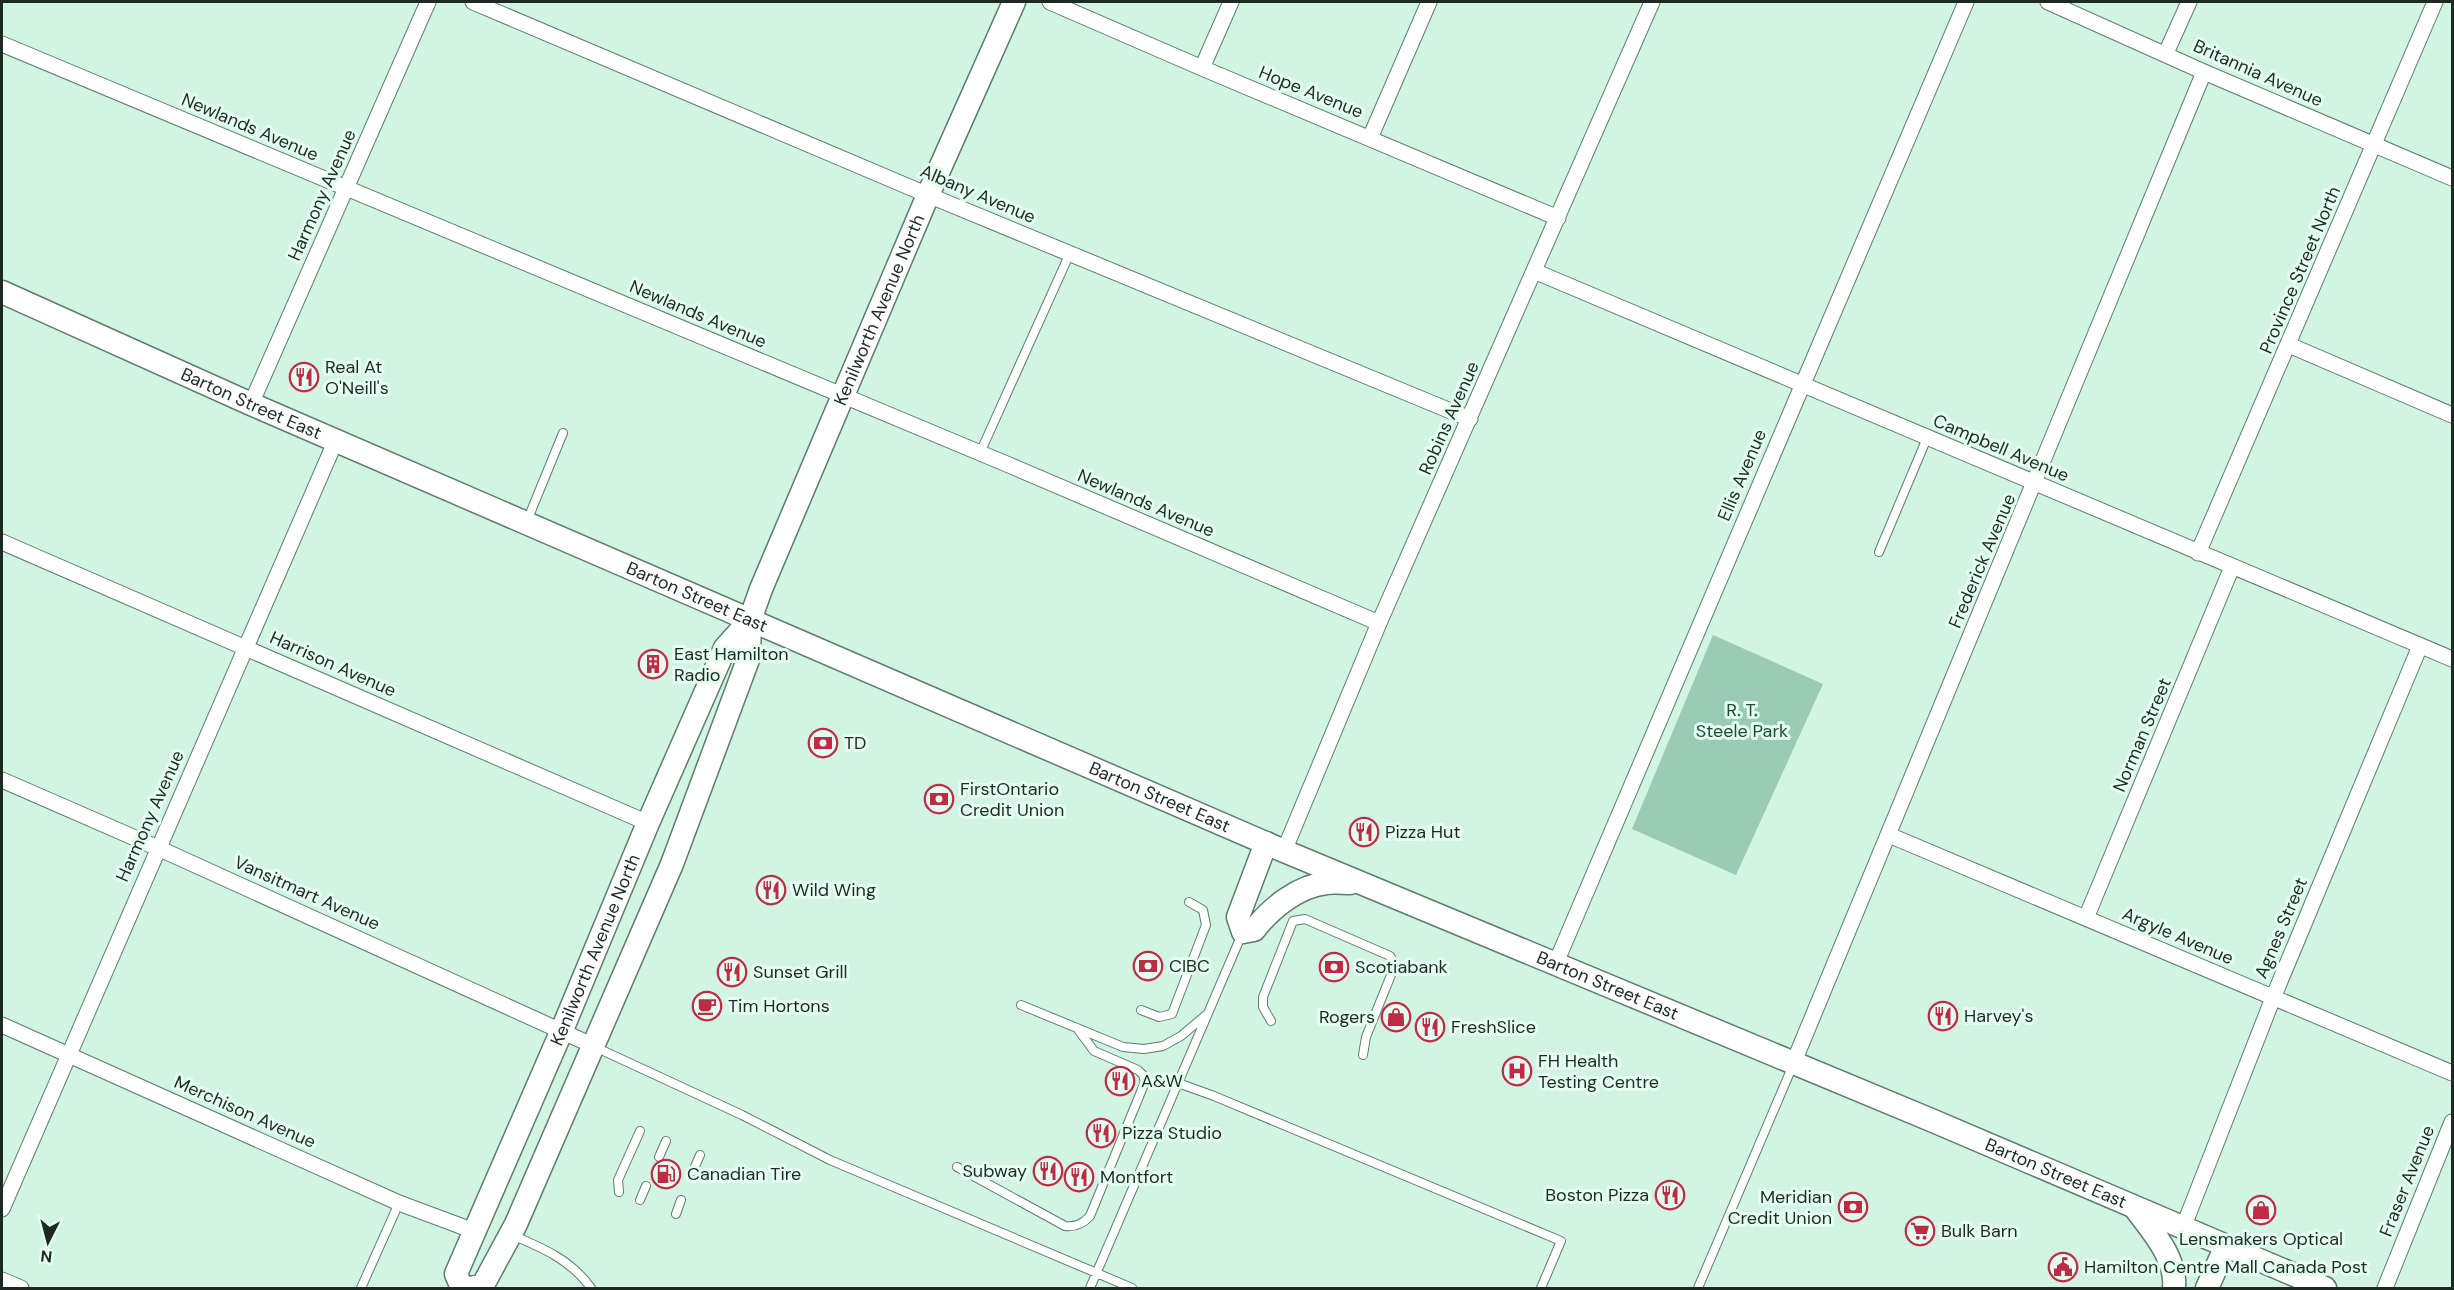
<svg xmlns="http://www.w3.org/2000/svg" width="2454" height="1290" font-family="'DM Sans',sans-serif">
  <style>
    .green { fill: #9bcbb5 }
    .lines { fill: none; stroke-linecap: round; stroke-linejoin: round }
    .service-casing { stroke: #5e7c6e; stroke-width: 10 }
    .minor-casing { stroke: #5e7c6e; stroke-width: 17 }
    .secondary-casing { stroke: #5e7c6e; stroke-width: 25 }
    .service { stroke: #fff; stroke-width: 8 }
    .minor { stroke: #fff; stroke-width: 15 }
    .secondary { stroke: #fff; stroke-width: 22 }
    .labels { text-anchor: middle; stroke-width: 6; stroke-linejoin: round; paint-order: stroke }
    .street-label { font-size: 18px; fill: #1d2a24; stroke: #e4fff2 }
    .poi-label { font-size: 18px; fill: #1d2a24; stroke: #e4fff2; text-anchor: start }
    .park-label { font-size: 18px; fill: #1a4937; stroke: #e4fff2 }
  </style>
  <rect width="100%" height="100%" fill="#d2f4e3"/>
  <!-- green -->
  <path class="green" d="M1713,635L1823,684L1736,875L1632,829Z"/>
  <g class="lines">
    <!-- service casing -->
    <g class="service-casing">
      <path id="service" d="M980,453L1070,253
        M527,521L563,433
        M1879,552L1927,438
        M1021,1005L1123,1047L1144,1049L1163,1046L1181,1036L1206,1015
        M1141,1010L1159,1017L1172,1014L1206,925L1203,910L1189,902
        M1271,1021L1263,1007V997L1293,921L1305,919L1390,956L1395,965L1366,1037L1363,1055
        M595,1047L742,1115L830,1160L1132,1288
        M1178,1083L1214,1096L1561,1241L1541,1288
        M659,1157L666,1141
        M957,1167L1065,1226C1076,1227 1083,1224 1090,1216L1145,1082L1143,1075L1138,1070L1094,1051L1077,1028
        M693,1171L700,1155
        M619,1192L618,1180L640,1131
        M640,1200L646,1186
        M676,1214L681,1200
        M512,1235C543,1248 571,1260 591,1288
        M361,1288L399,1203
        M1090,1288L1242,934
        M1698,1288L1793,1065"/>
    </g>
    <!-- minor casing -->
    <g class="minor-casing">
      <path id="minor" d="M473,2L928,195L1470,419
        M1050,2L1202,68L1558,218
        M2048,2L2204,72L2452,178
        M2,44L1009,465L1379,623
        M2166,53L2189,2
        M1202,68L1231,2
        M1370,138L1429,2
        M1534,271L2452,659
        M2289,345L2452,415
        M251,404L428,2
        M2,542L648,823
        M2198,553L2435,2
        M2,780L158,848L594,1046
        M1889,835L2452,1073
        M1284,851L1379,623L1652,2
        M2086,918L2232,567
        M1555,965L1966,2
        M2,1025L399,1203L474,1231
        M1793,1064L2204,72
        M2,1209L336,440
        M2183,1228L2273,998L2420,646
        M2,1280L21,1288
        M2385,1288L2452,1122"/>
    </g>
    <!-- secondary casing -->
    <g class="secondary-casing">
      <g id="secondary">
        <path id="s1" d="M2,292L251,404L1284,851L1931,1120L2325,1288"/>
        <path d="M1266,843L1238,917L1243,932L1254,930C1271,908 1298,886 1327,883C1334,882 1343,883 1350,883"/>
        <path d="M2135,1208C2152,1231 2177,1258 2174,1288"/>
        <path id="s2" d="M462,1288L456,1274L562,1030L648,823L725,648L750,620"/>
        <path id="s3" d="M471,1288L483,1285L516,1224L672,864L749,657L750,620L761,589L928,195L1014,2"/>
        <path d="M2207,1288L2226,1246"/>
      </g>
    </g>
    <!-- service -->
    <use href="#service" class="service"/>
    <!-- minor -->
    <use href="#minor" class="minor"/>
    <!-- secondary -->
    <use href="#secondary" class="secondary"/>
  </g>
  <!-- icons -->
  <defs>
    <g id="restaurant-ring" transform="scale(1.5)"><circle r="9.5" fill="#e4fff2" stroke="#bd2c45" stroke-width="1.5"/><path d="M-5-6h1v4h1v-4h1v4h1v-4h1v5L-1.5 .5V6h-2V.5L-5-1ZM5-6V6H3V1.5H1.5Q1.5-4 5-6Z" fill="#bd2c45"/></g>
    <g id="building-ring" transform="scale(1.5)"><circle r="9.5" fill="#e4fff2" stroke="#bd2c45" stroke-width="1.5"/><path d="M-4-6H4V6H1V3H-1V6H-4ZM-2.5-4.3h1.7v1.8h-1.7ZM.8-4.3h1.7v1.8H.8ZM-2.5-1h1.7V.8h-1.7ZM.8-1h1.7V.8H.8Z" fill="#bd2c45"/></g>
    <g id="bank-ring" transform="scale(1.5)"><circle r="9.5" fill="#e4fff2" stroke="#bd2c45" stroke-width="1.5"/><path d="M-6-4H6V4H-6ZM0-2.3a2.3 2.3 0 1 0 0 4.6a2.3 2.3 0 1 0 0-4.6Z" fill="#bd2c45"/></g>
    <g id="cafe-ring" transform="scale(1.5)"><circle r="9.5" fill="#e4fff2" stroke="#bd2c45" stroke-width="1.5"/><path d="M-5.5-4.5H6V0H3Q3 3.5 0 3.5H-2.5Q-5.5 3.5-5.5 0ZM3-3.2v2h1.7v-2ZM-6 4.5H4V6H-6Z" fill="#bd2c45"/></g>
    <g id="shop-ring" transform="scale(1.5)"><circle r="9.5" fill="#e4fff2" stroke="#bd2c45" stroke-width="1.5"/><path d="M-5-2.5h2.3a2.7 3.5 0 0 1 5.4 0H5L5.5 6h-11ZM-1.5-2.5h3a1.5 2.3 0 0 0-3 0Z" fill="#bd2c45"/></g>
    <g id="hospital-ring" transform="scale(1.5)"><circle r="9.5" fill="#e4fff2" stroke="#bd2c45" stroke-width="1.5"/><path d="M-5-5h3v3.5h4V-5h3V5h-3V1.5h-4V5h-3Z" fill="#bd2c45"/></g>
    <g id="fuel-ring" transform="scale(1.5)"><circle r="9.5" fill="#e4fff2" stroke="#bd2c45" stroke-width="1.5"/><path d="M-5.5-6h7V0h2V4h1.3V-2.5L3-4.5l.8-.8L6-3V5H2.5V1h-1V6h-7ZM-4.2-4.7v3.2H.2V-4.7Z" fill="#bd2c45"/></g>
    <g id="supermarket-ring" transform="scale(1.5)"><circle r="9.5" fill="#e4fff2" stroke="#bd2c45" stroke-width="1.5"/><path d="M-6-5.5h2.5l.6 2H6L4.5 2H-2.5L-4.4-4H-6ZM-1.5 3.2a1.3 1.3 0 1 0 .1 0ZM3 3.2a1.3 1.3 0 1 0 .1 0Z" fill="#bd2c45"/></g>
    <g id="civic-ring" transform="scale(1.5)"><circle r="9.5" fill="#e4fff2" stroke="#bd2c45" stroke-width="1.5"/><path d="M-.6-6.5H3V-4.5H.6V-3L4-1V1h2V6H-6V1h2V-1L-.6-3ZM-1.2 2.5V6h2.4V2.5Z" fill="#bd2c45"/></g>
  </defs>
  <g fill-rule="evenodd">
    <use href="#restaurant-ring" x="304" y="377"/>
    <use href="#building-ring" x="653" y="664"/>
    <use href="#bank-ring" x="823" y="743"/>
    <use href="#bank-ring" x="939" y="799"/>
    <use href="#restaurant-ring" x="1364" y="832"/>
    <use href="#restaurant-ring" x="771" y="890"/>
    <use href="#bank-ring" x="1148" y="966"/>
    <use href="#bank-ring" x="1334" y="967"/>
    <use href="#restaurant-ring" x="732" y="972"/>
    <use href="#cafe-ring" x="707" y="1006"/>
    <use href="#restaurant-ring" x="1943" y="1016"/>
    <use href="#shop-ring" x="1396" y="1017"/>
    <use href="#restaurant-ring" x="1430" y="1027"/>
    <use href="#hospital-ring" x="1517" y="1071"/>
    <use href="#restaurant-ring" x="1120" y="1081"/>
    <use href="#restaurant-ring" x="1101" y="1133"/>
    <use href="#restaurant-ring" x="1048" y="1171"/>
    <use href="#fuel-ring" x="666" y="1174"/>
    <use href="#restaurant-ring" x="1079" y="1177"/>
    <use href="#restaurant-ring" x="1670" y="1195"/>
    <use href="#bank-ring" x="1853" y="1207"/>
    <use href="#shop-ring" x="2261" y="1210"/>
    <use href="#supermarket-ring" x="1920" y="1231"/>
    <use href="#civic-ring" x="2063" y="1267"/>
  </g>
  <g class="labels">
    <!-- street labels -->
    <g class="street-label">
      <text transform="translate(2258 73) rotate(24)" y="6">Britannia Avenue</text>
      <text transform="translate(1311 92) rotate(22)" y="6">Hope Avenue</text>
      <text transform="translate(250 127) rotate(23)" y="6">Newlands Avenue</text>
      <text transform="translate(978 194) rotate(23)" y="6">Albany Avenue</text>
      <text transform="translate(322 195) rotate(-66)" y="6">Harmony Avenue</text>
      <text transform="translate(2300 270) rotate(-67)" y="6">Province Street North</text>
      <text dy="6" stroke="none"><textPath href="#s3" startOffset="1068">Kenilworth Avenue North</textPath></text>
      <text transform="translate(698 314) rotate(23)" y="6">Newlands Avenue</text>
      <text dy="6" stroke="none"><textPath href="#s1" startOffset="273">Barton Street East</textPath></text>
      <text transform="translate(1449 418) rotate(-66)" y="6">Robins Avenue</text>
      <text transform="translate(2001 448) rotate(23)" y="6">Campbell Avenue</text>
      <text transform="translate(1742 475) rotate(-67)" y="6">Ellis Avenue</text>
      <text transform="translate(1146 503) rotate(23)" y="6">Newlands Avenue</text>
      <text transform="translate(1982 561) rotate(-67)" y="6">Frederick Avenue</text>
      <text dy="6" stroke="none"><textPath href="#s1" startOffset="759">Barton Street East</textPath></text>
      <text transform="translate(333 664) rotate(24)" y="6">Harrison Avenue</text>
      <text transform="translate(2142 735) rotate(-67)" y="6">Norman Street</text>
      <text dy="6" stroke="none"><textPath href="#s1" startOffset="1263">Barton Street East</textPath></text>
      <text transform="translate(150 816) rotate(-66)" y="6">Harmony Avenue</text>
      <text transform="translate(307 893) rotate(24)" y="6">Vansitmart Avenue</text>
      <text transform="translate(2281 928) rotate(-67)" y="6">Agnes Street</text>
      <text transform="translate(2178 936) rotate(23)" y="6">Argyle Avenue</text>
      <text dy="6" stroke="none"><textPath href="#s2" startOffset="368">Kenilworth Avenue North</textPath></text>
      <text dy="6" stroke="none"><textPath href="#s1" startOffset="1749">Barton Street East</textPath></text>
      <text transform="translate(245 1112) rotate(24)" y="6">Merchison Avenue</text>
      <text dy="6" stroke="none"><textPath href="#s1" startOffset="2235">Barton Street East</textPath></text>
      <text transform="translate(2407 1181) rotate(-68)" y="6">Fraser Avenue</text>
    </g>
    <!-- poi labels -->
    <g class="poi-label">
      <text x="325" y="373">Real At<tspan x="325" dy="21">O'Neill's</tspan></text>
      <text x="674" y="660">East Hamilton<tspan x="674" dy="21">Radio</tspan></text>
      <text x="844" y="749">TD</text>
      <text x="960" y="795">FirstOntario<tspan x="960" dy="21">Credit Union</tspan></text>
      <text x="1385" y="838">Pizza Hut</text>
      <text x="792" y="896">Wild Wing</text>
      <text x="1169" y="972">CIBC</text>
      <text x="1355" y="973">Scotiabank</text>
      <text x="753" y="978">Sunset Grill</text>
      <text x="728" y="1012">Tim Hortons</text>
      <text x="1964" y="1022">Harvey's</text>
      <text x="1375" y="1023" text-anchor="end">Rogers</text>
      <text x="1451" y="1033">FreshSlice</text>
      <text x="1538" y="1067">FH Health<tspan x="1538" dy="21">Testing Centre</tspan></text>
      <text x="1141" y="1087">A&amp;W</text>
      <text x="1122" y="1139">Pizza Studio</text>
      <text x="1027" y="1177" text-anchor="end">Subway</text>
      <text x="687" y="1180">Canadian Tire</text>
      <text x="1100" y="1183">Montfort</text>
      <text x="1649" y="1201" text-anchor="end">Boston Pizza</text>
      <text x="1832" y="1203" text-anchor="end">Meridian<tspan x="1832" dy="21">Credit Union</tspan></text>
      <text x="1941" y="1237">Bulk Barn</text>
      <text x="2261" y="1245" text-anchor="middle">Lensmakers Optical</text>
      <text x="2084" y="1273">Hamilton Centre Mall Canada Post</text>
    </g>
    <!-- park labels -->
    <g class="park-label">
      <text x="1742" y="716">R. T.<tspan x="1742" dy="21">Steele Park</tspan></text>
    </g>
  </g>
  <!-- border -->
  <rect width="2454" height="1290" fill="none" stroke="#1d2a24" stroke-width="6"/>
  <!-- north arrow -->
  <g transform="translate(48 1242) rotate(186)" stroke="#e4fff2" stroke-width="4.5" paint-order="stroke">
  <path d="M0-4.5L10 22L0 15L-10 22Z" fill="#1d2a24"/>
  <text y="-9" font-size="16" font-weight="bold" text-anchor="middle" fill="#1d2a24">N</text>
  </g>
</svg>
